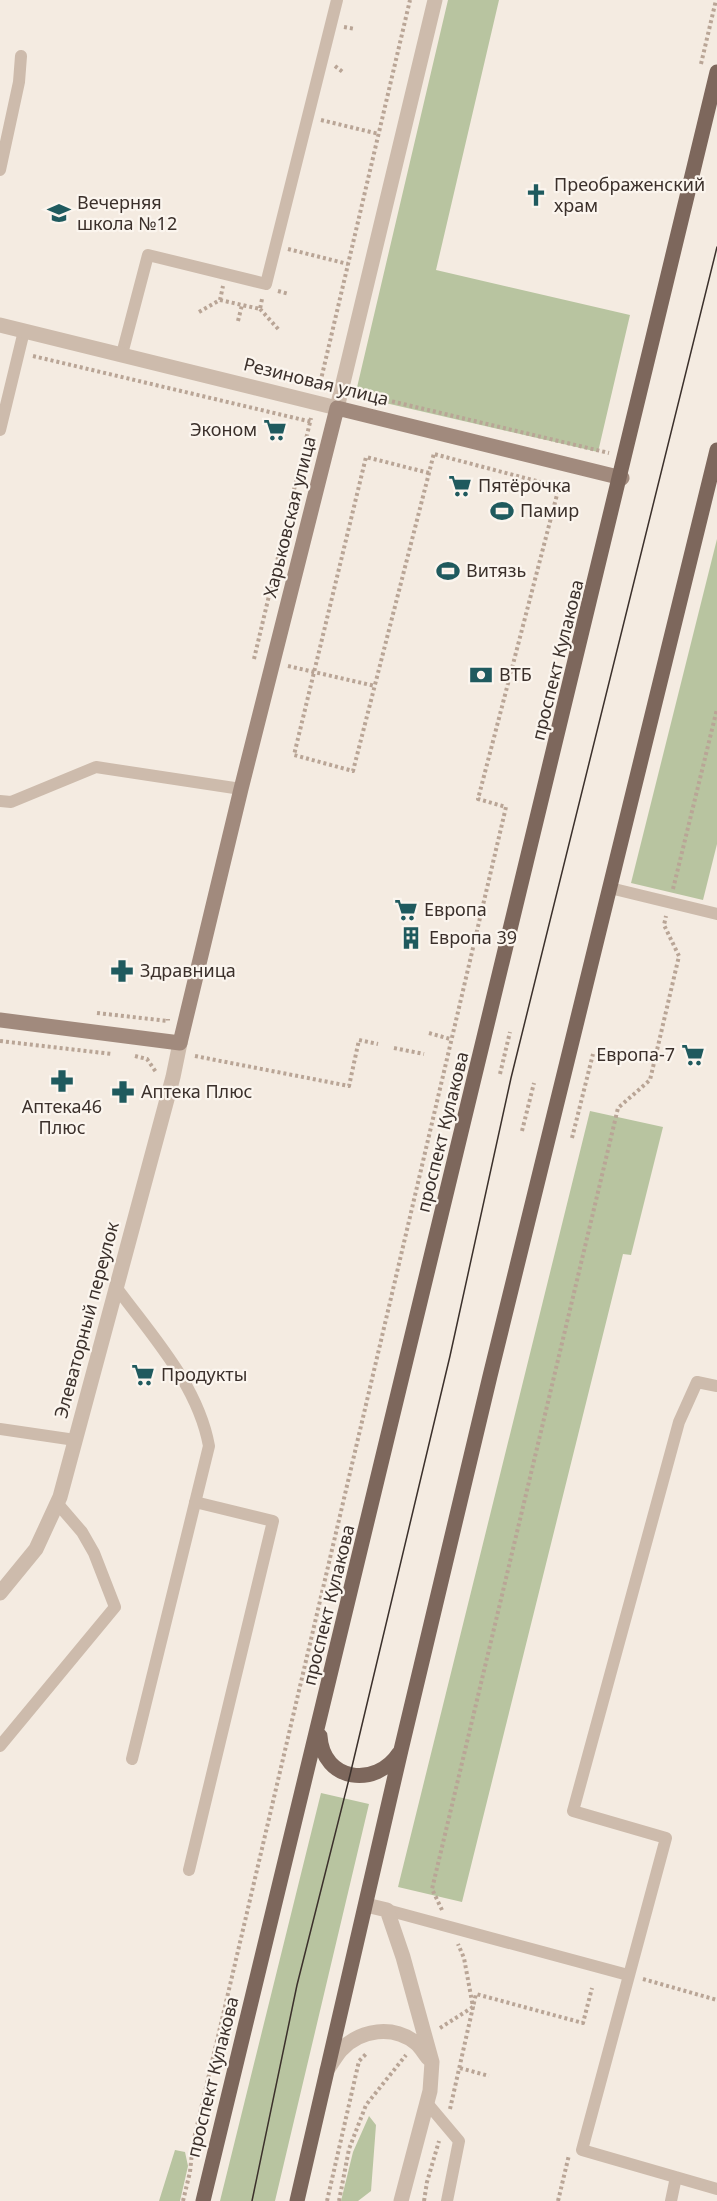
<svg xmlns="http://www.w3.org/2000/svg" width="717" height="2201" font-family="'Noto Sans',sans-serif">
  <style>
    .green { fill: #b8c4a0 }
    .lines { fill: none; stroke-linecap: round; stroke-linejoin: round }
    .path { stroke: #b9a596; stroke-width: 4; stroke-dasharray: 3 3; stroke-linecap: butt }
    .service { stroke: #cdbbac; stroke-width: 12 }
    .minor { stroke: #cdbbac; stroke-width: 15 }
    .tertiary { stroke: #cdbbac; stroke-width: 15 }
    .secondary { stroke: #a18a7d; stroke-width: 15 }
    .primary { stroke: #7d675c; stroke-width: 15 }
    .tram { stroke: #3b302b; stroke-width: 1.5 }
    .labels { text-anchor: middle; stroke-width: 4.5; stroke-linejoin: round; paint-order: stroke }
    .poi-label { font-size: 18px; fill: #3b302b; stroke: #fbf5ee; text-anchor: start }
    .street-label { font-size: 18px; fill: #3b302b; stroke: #fbf5ee }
  </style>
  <rect width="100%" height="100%" fill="#f4ebe1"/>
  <!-- green -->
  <path class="green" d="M448,0H499L436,270L630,315L598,452L355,396Z
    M717,539V844L703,900L631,883Z
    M590,1111L663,1127L631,1255L623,1254L462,1902L398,1887Z
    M321,1793L369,1804L275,2201H220Z
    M369,2116L376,2125L371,2191L358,2201H341L353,2152Z
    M175,2150L185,2152L188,2166L180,2201H159Z"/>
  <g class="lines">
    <!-- path -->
    <path class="path" d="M344,27L355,29
      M701,64L716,0
      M335,66L344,73
      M321,120L379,134
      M288,249L348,264
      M278,291L289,294
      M220,300L260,309L262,299
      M260,309L280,331
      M199,312L220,300L223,286
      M238,321L242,305
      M33,356L312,422
      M319,388L410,0
      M357,393L609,453
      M429,473L366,457L294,755L353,771L429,473L434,453
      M254,659L311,418
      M288,666L375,686
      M673,889L717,709
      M97,1013L168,1021V1019
      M429,1033L450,1039
      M0,1041L112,1054
      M394,1048L424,1054
      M135,1056L147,1059L156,1072
      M195,1056L349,1086L359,1040L378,1044
      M500,1074L510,1032
      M522,1131L534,1083
      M572,1138L593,1054
      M442,1910L432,1889L618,1108L650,1080L679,956L664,925L666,916
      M643,1979L717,2000
      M440,2028L473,2007L476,1994L583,2023L592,1988
      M460,2068L489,2076
      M450,2109L473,2007L464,1958L458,1944
      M183,2201L190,2172L193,2143L506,807L478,799L559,487L434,454
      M327,2201L359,2061L367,2053
      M339,2201L349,2149L366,2105L406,2055
      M424,2201L427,2182L439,2141
      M558,2201L569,2155"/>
    <!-- service -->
    <path class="service" d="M0,170L19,82L21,56
      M122,354L148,255L266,284L337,0
      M0,430L24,331
      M0,801L11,802L96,767L241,789
      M610,888L717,914
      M116,1287C152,1336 198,1385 209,1446L132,1759
      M717,1386L697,1382L679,1422L573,1811L666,1838L582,2150L717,2189
      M0,1429L75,1440
      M0,1746L115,1607L94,1553L82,1532L57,1503
      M189,1870L273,1521L195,1502
      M387,1910L628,1975
      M427,2103L459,2141L447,2201
      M671,2201L676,2177"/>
    <!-- minor -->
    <path class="minor" d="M0,1593L36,1549L60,1497L173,1077L180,1043"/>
    <!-- tertiary -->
    <path class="tertiary" d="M0,325L337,408L435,0
      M366,1905L387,1910L403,1957L432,2062L430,2091L401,2201
      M327,2070C332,2063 336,2056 341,2050C361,2029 393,2025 416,2043C420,2046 424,2053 428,2058"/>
    <!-- secondary -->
    <path class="secondary" d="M0,1020L180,1043L241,789L337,408L622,478"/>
    <!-- primary -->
    <path class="primary" d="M320,1736C323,1782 376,1788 399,1753
      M203,2201C376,1492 550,783 717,72
      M297,2201L401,1750L490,1376L717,450"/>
    <!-- tram -->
    <path class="tram" d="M252,2201L297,1985L350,1775L450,1356L511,1078L717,247"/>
  </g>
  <!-- icons -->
  <defs>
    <g id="church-bare" transform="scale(1.8)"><path d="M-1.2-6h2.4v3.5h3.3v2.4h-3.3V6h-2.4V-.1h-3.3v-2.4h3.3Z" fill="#1f5a5e" stroke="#fbf5ee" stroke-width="2.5" paint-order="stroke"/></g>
    <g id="school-bare" transform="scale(1.8)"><path d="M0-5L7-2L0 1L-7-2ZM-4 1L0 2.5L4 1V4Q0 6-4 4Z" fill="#1f5a5e" stroke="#fbf5ee" stroke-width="2.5" paint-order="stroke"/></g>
    <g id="supermarket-bare" transform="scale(1.8)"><path d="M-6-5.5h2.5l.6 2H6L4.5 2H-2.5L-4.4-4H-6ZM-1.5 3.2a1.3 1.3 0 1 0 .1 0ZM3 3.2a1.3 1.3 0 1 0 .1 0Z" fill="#1f5a5e" stroke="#fbf5ee" stroke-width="2.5" paint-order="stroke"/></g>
    <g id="stadium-bare" transform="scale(1.8)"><path d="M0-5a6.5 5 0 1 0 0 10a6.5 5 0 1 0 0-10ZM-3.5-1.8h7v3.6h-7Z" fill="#1f5a5e" stroke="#fbf5ee" stroke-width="2.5" paint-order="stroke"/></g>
    <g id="bank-bare" transform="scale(1.8)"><path d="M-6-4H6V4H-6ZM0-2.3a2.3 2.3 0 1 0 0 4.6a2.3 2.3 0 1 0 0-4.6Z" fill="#1f5a5e" stroke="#fbf5ee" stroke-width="2.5" paint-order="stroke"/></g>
    <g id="building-bare" transform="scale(1.8)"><path d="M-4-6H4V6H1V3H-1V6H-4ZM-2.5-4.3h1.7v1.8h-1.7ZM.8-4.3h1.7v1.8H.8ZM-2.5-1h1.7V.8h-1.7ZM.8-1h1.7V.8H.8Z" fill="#1f5a5e" stroke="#fbf5ee" stroke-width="2.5" paint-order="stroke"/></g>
    <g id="pharmacy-bare" transform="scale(1.8)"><path d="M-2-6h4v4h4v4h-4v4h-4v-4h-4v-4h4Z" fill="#1f5a5e" stroke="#fbf5ee" stroke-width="2.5" paint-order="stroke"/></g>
  </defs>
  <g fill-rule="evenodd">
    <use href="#church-bare" x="536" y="195"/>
    <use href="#school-bare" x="59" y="213"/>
    <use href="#supermarket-bare" x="275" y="430"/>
    <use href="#supermarket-bare" x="460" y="486"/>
    <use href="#stadium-bare" x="502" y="511"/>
    <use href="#stadium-bare" x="448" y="571"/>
    <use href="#bank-bare" x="481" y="675"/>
    <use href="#supermarket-bare" x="406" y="910"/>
    <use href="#building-bare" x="411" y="938"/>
    <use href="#pharmacy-bare" x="122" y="971"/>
    <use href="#supermarket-bare" x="693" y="1055"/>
    <use href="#pharmacy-bare" x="62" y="1081"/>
    <use href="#pharmacy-bare" x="123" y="1092"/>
    <use href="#supermarket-bare" x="143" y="1375"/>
  </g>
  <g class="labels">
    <!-- poi labels -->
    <g class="poi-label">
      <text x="554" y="191">Преображенский<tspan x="554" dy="21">храм</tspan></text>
      <text x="77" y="209">Вечерняя<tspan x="77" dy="21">школа №12</tspan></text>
      <text x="257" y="436" text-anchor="end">Эконом</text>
      <text x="478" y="492">Пятёрочка</text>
      <text x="520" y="517">Памир</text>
      <text x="466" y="577">Витязь</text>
      <text x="499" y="681">ВТБ</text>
      <text x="424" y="916">Европа</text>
      <text x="429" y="944">Европа 39</text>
      <text x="140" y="977">Здравница</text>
      <text x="675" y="1061" text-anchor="end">Европа-7</text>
      <text x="141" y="1098">Аптека Плюс</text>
      <text x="62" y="1113" text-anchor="middle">Аптека46<tspan x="62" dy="21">Плюс</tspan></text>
      <text x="161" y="1381">Продукты</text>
    </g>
    <!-- street labels -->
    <g class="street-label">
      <text transform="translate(316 382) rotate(14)" y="6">Резиновая улица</text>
      <text transform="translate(290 517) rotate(-76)" y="6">Харьковская улица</text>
      <text transform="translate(558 660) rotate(-76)" y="6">проспект Кулакова</text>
      <text transform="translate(443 1132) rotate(-76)" y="6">проспект Кулакова</text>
      <text transform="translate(87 1320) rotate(-75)" y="6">Элеваторный переулок</text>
      <text transform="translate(329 1605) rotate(-76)" y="6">проспект Кулакова</text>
      <text transform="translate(213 2077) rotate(-76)" y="6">проспект Кулакова</text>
    </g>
  </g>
</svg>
